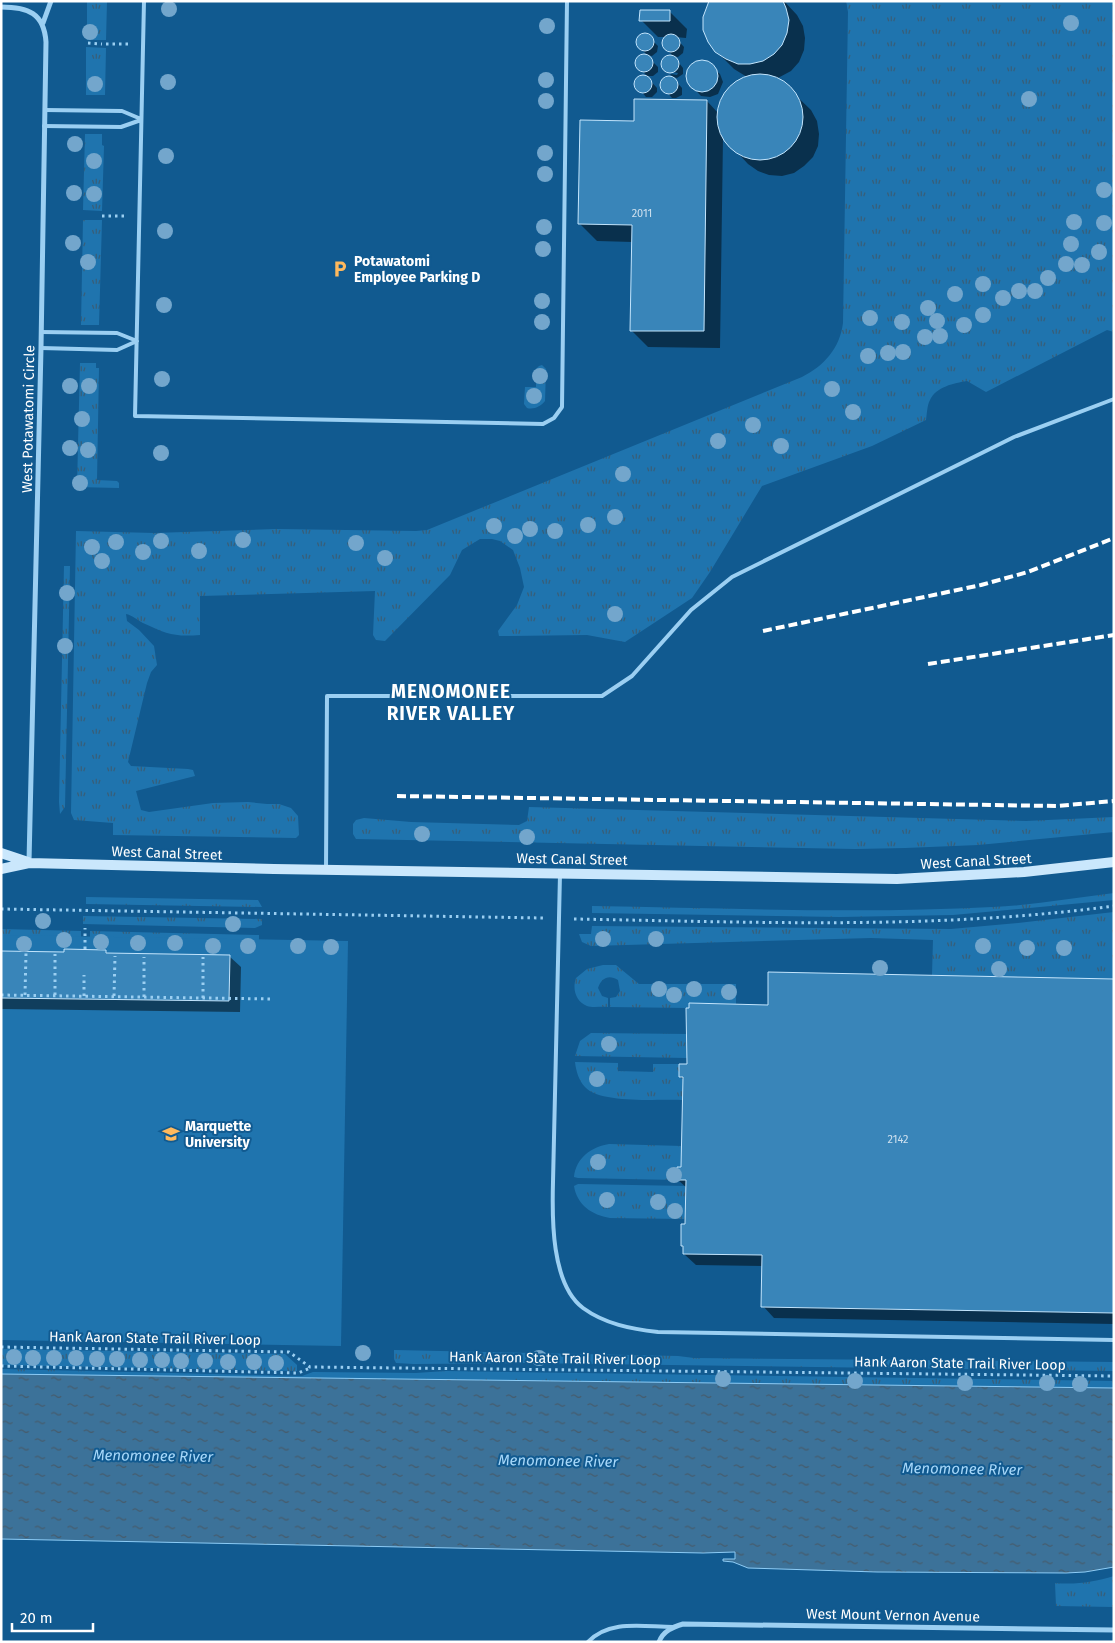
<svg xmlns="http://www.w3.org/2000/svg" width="1115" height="1643" font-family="'Fira Sans',sans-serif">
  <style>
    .grass { fill: url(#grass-tufts) }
    .garden { fill: #1f74ae }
    .water { fill: url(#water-ripples); stroke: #8dccf6 }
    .shadow { fill: #0007 }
    .building { fill: #3985b9; stroke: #c3e5fd }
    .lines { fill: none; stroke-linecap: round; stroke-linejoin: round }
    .path { stroke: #9bcff2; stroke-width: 3; stroke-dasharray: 2.5 4; stroke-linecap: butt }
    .lane { stroke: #9bcff2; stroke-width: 4 }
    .street { stroke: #9bcff2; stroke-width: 5 }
    .secondary { stroke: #cae7fc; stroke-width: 10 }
    .rail { stroke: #fff; stroke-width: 4; stroke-dasharray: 9 4; stroke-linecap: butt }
    .tree { fill: #73a6cc }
    .labels { text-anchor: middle; stroke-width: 4; stroke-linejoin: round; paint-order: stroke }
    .number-label { font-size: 11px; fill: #cee0ee }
    .poi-label { font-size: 14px; font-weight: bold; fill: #fff; stroke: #115a90; text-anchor: start }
    .street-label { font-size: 14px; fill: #fff; stroke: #115a90 }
    .water-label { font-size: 15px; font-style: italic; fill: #a7d8fa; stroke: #115a90 }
    .district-label { font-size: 19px; font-weight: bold; letter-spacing: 1px; fill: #fff; stroke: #115a90 }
  </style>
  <defs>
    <pattern id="grass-tufts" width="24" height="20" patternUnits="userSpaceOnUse" patternTransform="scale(1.25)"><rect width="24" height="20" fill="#1f74ae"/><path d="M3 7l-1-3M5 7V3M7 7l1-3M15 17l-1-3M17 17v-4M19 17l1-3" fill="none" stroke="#385e78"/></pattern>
    <pattern id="water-ripples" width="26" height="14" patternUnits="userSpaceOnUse" patternTransform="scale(1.25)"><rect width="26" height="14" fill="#3c7299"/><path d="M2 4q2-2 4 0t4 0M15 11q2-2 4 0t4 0" fill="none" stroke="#465b6b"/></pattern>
  </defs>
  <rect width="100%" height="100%" fill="#115a90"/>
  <!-- grass -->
  <path class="grass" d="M87,1H107L106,40H87Z
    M846,1H1114V332L1107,330L986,392L967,381C954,383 936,387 930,400C927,405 927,414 926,420L872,446L762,486L710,572L692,598L625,642L587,635L499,636L498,631L517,605L524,587L520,568L513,550L500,541L492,539H480L462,550L450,575L385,641L376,640L373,635L375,591L200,596V635C174,637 167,634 143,623C137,620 132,615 126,614L127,621L139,630L154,646L157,665L151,672L147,683L128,762L131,766L188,769L193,770L195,776L136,791L141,810L149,812L213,803L248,802L267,804H279L291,808L298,816L299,835L296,838L113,835V823L74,820L71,813L76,531L154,533L276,529L416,531L427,530L802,377C824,366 840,348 843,323L848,12Z
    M86,47L106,48L105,95H86Z
    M85,134H102V145L104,146L102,211L83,210Z
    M83,220H102L99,325H81Z
    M80,363H96V368H99L97,480L117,481L119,483V488L77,487Z
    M542,365L546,369L545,401C541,406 534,410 527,408L524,404L525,387H536V369L539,366Z
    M64,566H70L65,807L60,814L59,802Z
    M529,807L1026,821L1114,817V832L978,845L905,848L855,849L356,839L353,834V824L356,820L364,818L411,822L519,825L527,821Z
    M1114,893V900L953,915L839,917L592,913V906C726,908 860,914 993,907C1034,905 1074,898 1114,893Z
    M86,897L258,900L262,907L86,904Z
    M1114,912V979L932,975L933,940L871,938L591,946L582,942L579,934H591L592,926L951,929L1018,923Z
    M83,916L262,919V925L255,928L83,924Z
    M1,929L81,931V942L1,951Z
    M90,931L259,935L258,988L90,943Z
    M603,965H616L639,984H736V1004L689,1003V1008L610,1007V998L616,997L620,991L618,980C609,974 601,978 598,988L602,996L608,998V1007C602,1006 593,1008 587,1006C576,1002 572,989 576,978L587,969Z
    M591,1033L688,1034L687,1058L575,1056L580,1041Z
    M575,1062L618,1063V1071L653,1072V1064H679V1077H683L682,1100C659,1099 600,1104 585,1087C579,1081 576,1071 575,1062Z
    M609,1144L682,1146L681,1167H677V1180L578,1178L574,1177C576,1158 591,1147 609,1144Z
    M578,1184L686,1186L685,1219L610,1218C592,1215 577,1205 574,1186Z
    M1,1349L285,1354L297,1365V1371L1,1365Z
    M394,1350L678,1356L694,1358L1114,1362V1371L524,1363L414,1364L396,1363L394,1359Z
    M1,1369L302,1376L313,1372L416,1373L446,1371L1114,1381V1388L1,1374Z
    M1114,1576V1607L1056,1606L1055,1583C1076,1585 1094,1582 1114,1576Z"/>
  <!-- garden -->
  <path class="garden" d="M1,935L348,941L341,1346L1,1340Z"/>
  <!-- water -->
  <path class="water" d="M1,1374L1114,1388V1567L1085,1572L1066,1573L877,1572L748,1568L733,1562L723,1561V1559H735V1552L703,1553L1,1539Z"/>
  <!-- shadow -->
  <path class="shadow" d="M710,1H784L797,15L803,26L805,38L804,50L799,62L791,71L776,79L784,84L811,110L817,121L819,134L818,146L813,157L804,166L794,173L782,176L769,175L758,171L748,164L723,137L720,348L648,347L631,330L633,242L597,241L580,224L635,122L707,101L718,113L721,100L728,90L738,81L747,77L734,69L716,51Z
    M670,12L687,29L686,38L675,37L684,47L683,53L678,57L673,56L663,45L665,37H658L641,20Z
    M643,35H647L658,46L657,52L652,56L647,55L637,44L639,38Z
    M643,56H647L658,67V72L653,76H647L637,65L639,58Z
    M668,57L675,58L683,68V74L677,78L673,77L670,74L677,75L678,73L667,71L663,65L665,59Z
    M698,62L707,63L720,74L723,82L718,94L710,97L701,96L689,83L687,79L688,71L694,64Z
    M642,77L648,78L657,88V92L652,97H646L636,85L637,81Z
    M667,78L674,79L682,88V95L676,98H672L662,86L664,80Z
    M105,951L108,954L229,956L241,967L240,1012L1,1009V952L66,953Z
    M1114,980V1324L774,1318L763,1306V1266L696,1265L684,1254V1248L682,1246L686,1225L687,1188L678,1180L682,1168L684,1080L680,1077L688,1065L769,1006Z"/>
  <!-- building -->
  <path class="building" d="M709,1H783L786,8L789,20L787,33L782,45L774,54L763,61L750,64H738L726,59L715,52L708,42L703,30V17Z
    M640,10H670V21H639Z
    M636 42a9 9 0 1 1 18 0a9 9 0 1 1-18 0Z
    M662 43a9 9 0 1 1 18 0a9 9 0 1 1-18 0Z
    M635 63a9 9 0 1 1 18 0a9 9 0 1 1-18 0Z
    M661 64a9 9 0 1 1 18 0a9 9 0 1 1-18 0Z
    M686 76a16 16 0 1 1 32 0a16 16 0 1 1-32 0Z
    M717 117a43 43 0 1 1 86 0a43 43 0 1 1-86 0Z
    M634 84a9 9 0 1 1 18 0a9 9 0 1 1-18 0Z
    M660 85a9 9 0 1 1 18 0a9 9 0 1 1-18 0Z
    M634,99L707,100L704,331H630L632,225L578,224L580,120L634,121Z
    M64,949L106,950V953L230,955L229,1001L1,998V951L64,952Z
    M768,972L1114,979V1313L761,1307L762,1255L683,1254V1246H681V1224H685L686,1180H677V1167H681L683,1077H679V1064H687L686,1008H689V1003L768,1005Z"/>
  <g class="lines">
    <!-- path -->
    <path class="path" d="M88,43L102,44
      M106,44H128
      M102,216H124
      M1,909L543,918
      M574,919C754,922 935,930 1114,906
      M85,949V928
      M1,995L272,999
      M25,995L26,953
      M55,995V954
      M84,996V975
      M114,996L115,956
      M144,997V957
      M203,998V957
      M1,1347L289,1352L310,1367L1114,1376
      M1,1366L298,1373L310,1368"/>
    <!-- lane -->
    <path class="lane" d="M144,1L135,416L543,424L554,418L562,407L567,1
      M45,110L122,111L141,119
      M44,126L121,127L141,120
      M41,348L117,350L137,341L117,333L41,332
      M326,870L327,696H602L632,676L691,610L732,577L1014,437L1114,399
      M560,874L553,1182C552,1217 551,1284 583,1308C605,1324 631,1329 658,1332L1114,1340
      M588,1642C610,1619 644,1627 673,1627"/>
    <!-- street -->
    <path class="street" d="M1,7C28,7 44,13 46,42L41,348L29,862
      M43,23L51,1
      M659,1642C663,1631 673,1627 683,1624L1114,1630"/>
    <!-- secondary -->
    <path class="secondary" d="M1,853L28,862
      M1,869L29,863L274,869L897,879L1024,872L1114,862"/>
    <!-- rail -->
    <path class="rail" d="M763,631L981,585L1028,572L1114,538
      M928,664L1114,635
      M397,796L1057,806L1114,801"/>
  </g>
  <!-- trees -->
  <g class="tree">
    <circle cx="169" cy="9" r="8"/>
    <circle cx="1071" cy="23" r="8"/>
    <circle cx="547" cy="26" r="8"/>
    <circle cx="90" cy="32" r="8"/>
    <circle cx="546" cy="80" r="8"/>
    <circle cx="168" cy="82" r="8"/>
    <circle cx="95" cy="84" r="8"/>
    <circle cx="1029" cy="99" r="8"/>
    <circle cx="546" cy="101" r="8"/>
    <circle cx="75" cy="144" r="8"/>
    <circle cx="545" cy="153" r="8"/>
    <circle cx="166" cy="156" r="8"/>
    <circle cx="94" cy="161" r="8"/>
    <circle cx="545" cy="174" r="8"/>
    <circle cx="1104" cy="190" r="8"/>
    <circle cx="74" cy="193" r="8"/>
    <circle cx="94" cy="194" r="8"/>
    <circle cx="1074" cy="222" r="8"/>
    <circle cx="1104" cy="223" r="8"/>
    <circle cx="544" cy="227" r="8"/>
    <circle cx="165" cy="231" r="8"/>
    <circle cx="73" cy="243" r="8"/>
    <circle cx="1071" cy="244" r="8"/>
    <circle cx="543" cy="249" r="8"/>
    <circle cx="1099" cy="252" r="8"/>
    <circle cx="88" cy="262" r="8"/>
    <circle cx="1066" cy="264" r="8"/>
    <circle cx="1082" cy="265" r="8"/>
    <circle cx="1048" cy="278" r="8"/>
    <circle cx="983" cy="284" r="8"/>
    <circle cx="1019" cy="291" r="8"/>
    <circle cx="1035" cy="291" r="8"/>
    <circle cx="955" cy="294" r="8"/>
    <circle cx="1003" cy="298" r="8"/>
    <circle cx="542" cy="301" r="8"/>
    <circle cx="164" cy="305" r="8"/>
    <circle cx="928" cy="308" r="8"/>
    <circle cx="983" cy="315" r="8"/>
    <circle cx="870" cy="318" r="8"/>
    <circle cx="937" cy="321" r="8"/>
    <circle cx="542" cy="322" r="8"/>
    <circle cx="902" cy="322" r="8"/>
    <circle cx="964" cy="325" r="8"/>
    <circle cx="940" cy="336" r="8"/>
    <circle cx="925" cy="337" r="8"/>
    <circle cx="903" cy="352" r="8"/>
    <circle cx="888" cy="353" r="8"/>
    <circle cx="868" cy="356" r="8"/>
    <circle cx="540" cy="376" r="8"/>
    <circle cx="162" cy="379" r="8"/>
    <circle cx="70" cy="386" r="8"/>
    <circle cx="89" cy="386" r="8"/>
    <circle cx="832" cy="389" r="8"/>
    <circle cx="534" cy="396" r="8"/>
    <circle cx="853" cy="412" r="8"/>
    <circle cx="82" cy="419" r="8"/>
    <circle cx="753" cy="425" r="8"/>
    <circle cx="718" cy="441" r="8"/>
    <circle cx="781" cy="446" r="8"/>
    <circle cx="70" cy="448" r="8"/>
    <circle cx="88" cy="450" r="8"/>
    <circle cx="161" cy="453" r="8"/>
    <circle cx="623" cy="474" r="8"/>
    <circle cx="80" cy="483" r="8"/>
    <circle cx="615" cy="517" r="8"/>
    <circle cx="588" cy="525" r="8"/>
    <circle cx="494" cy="526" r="8"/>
    <circle cx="530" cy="529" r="8"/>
    <circle cx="555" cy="531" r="8"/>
    <circle cx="515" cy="536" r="8"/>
    <circle cx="243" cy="540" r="8"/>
    <circle cx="161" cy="541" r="8"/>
    <circle cx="116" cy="542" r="8"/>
    <circle cx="356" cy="543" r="8"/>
    <circle cx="92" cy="547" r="8"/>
    <circle cx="199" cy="551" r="8"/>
    <circle cx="143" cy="552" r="8"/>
    <circle cx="385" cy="558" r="8"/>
    <circle cx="102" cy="561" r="8"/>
    <circle cx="67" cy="593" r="8"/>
    <circle cx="615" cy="614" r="8"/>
    <circle cx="65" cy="646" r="8"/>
    <circle cx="422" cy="834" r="8"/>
    <circle cx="527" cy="837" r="8"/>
    <circle cx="43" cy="921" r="8"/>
    <circle cx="233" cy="924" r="8"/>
    <circle cx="603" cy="939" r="8"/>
    <circle cx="656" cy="939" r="8"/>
    <circle cx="64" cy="940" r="8"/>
    <circle cx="101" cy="942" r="8"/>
    <circle cx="138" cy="943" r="8"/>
    <circle cx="175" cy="943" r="8"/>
    <circle cx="24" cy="944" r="8"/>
    <circle cx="213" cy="946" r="8"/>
    <circle cx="248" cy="946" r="8"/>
    <circle cx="298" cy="946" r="8"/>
    <circle cx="983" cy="946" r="8"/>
    <circle cx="331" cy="947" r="8"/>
    <circle cx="1027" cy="948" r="8"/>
    <circle cx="1064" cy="948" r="8"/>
    <circle cx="880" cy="968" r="8"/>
    <circle cx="999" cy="969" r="8"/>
    <circle cx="659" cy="989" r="8"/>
    <circle cx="694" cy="989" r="8"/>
    <circle cx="729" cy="992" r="8"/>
    <circle cx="674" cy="995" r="8"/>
    <circle cx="609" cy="1044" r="8"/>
    <circle cx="597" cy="1079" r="8"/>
    <circle cx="598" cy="1162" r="8"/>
    <circle cx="674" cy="1175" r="8"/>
    <circle cx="607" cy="1200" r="8"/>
    <circle cx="658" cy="1202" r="8"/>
    <circle cx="675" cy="1211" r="8"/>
    <circle cx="363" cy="1353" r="8"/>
    <circle cx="14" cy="1357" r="8"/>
    <circle cx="33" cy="1358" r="8"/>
    <circle cx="54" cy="1358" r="8"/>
    <circle cx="76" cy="1358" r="8"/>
    <circle cx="539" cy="1358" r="8"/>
    <circle cx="97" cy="1359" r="8"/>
    <circle cx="117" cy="1359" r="8"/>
    <circle cx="140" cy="1360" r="8"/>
    <circle cx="162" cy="1360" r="8"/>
    <circle cx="181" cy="1361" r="8"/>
    <circle cx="205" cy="1361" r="8"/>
    <circle cx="228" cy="1362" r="8"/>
    <circle cx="254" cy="1362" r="8"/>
    <circle cx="276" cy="1363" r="8"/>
    <circle cx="723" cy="1379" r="8"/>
    <circle cx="855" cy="1381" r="8"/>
    <circle cx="965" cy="1383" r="8"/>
    <circle cx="1047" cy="1383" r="8"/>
    <circle cx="1080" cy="1384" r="8"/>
  </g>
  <!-- icons -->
  <defs>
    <g id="parking-bare" transform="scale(1.35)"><path d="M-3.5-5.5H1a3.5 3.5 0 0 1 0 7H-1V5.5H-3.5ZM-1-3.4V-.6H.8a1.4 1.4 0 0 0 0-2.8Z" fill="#ffb95d" stroke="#115a90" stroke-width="2.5" paint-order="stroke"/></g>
    <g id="university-bare" transform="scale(1.35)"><path d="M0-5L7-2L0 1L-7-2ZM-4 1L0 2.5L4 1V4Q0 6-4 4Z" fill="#ffb95d" stroke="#115a90" stroke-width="2.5" paint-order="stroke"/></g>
  </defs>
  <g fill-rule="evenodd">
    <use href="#parking-bare" x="340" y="269"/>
    <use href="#university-bare" x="171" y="1134"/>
  </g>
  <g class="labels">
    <!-- number labels -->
    <g class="number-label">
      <text x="642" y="217">2011</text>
      <text x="898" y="1143">2142</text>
    </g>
    <!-- poi labels -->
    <g class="poi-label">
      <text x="354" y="266">Potawatomi<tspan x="354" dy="16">Employee Parking D</tspan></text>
      <text x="185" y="1131">Marquette<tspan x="185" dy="16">University</tspan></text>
    </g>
    <!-- street labels -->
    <g class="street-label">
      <text transform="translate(28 419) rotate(-89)" y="5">West Potawatomi Circle</text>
      <text transform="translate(167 853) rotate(2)" y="5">West Canal Street</text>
      <text transform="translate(572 859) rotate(1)" y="5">West Canal Street</text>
      <text transform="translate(976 861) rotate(-3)" y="5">West Canal Street</text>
      <text transform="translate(155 1338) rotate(1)" y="5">Hank Aaron State Trail River Loop</text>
      <text transform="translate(555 1358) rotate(1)" y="5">Hank Aaron State Trail River Loop</text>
      <text transform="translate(960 1363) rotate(1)" y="5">Hank Aaron State Trail River Loop</text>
      <text transform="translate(893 1615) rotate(1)" y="5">West Mount Vernon Avenue</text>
    </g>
    <!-- water labels -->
    <g class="water-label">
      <text transform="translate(153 1456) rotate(1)" y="5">Menomonee River</text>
      <text transform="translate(558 1461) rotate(1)" y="5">Menomonee River</text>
      <text transform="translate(962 1469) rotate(1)" y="5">Menomonee River</text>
    </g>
    <!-- district labels -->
    <g class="district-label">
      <text x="451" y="698">MENOMONEE<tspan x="451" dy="22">RIVER VALLEY</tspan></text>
    </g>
  </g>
  <!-- border -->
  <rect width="1115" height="1643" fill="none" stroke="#ffffff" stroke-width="5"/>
  <!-- scale -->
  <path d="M12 1623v8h81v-8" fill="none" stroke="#ffffff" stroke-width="2.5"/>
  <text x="20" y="1623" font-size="15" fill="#ffffff" stroke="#115a90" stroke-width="4" paint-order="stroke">20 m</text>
</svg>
